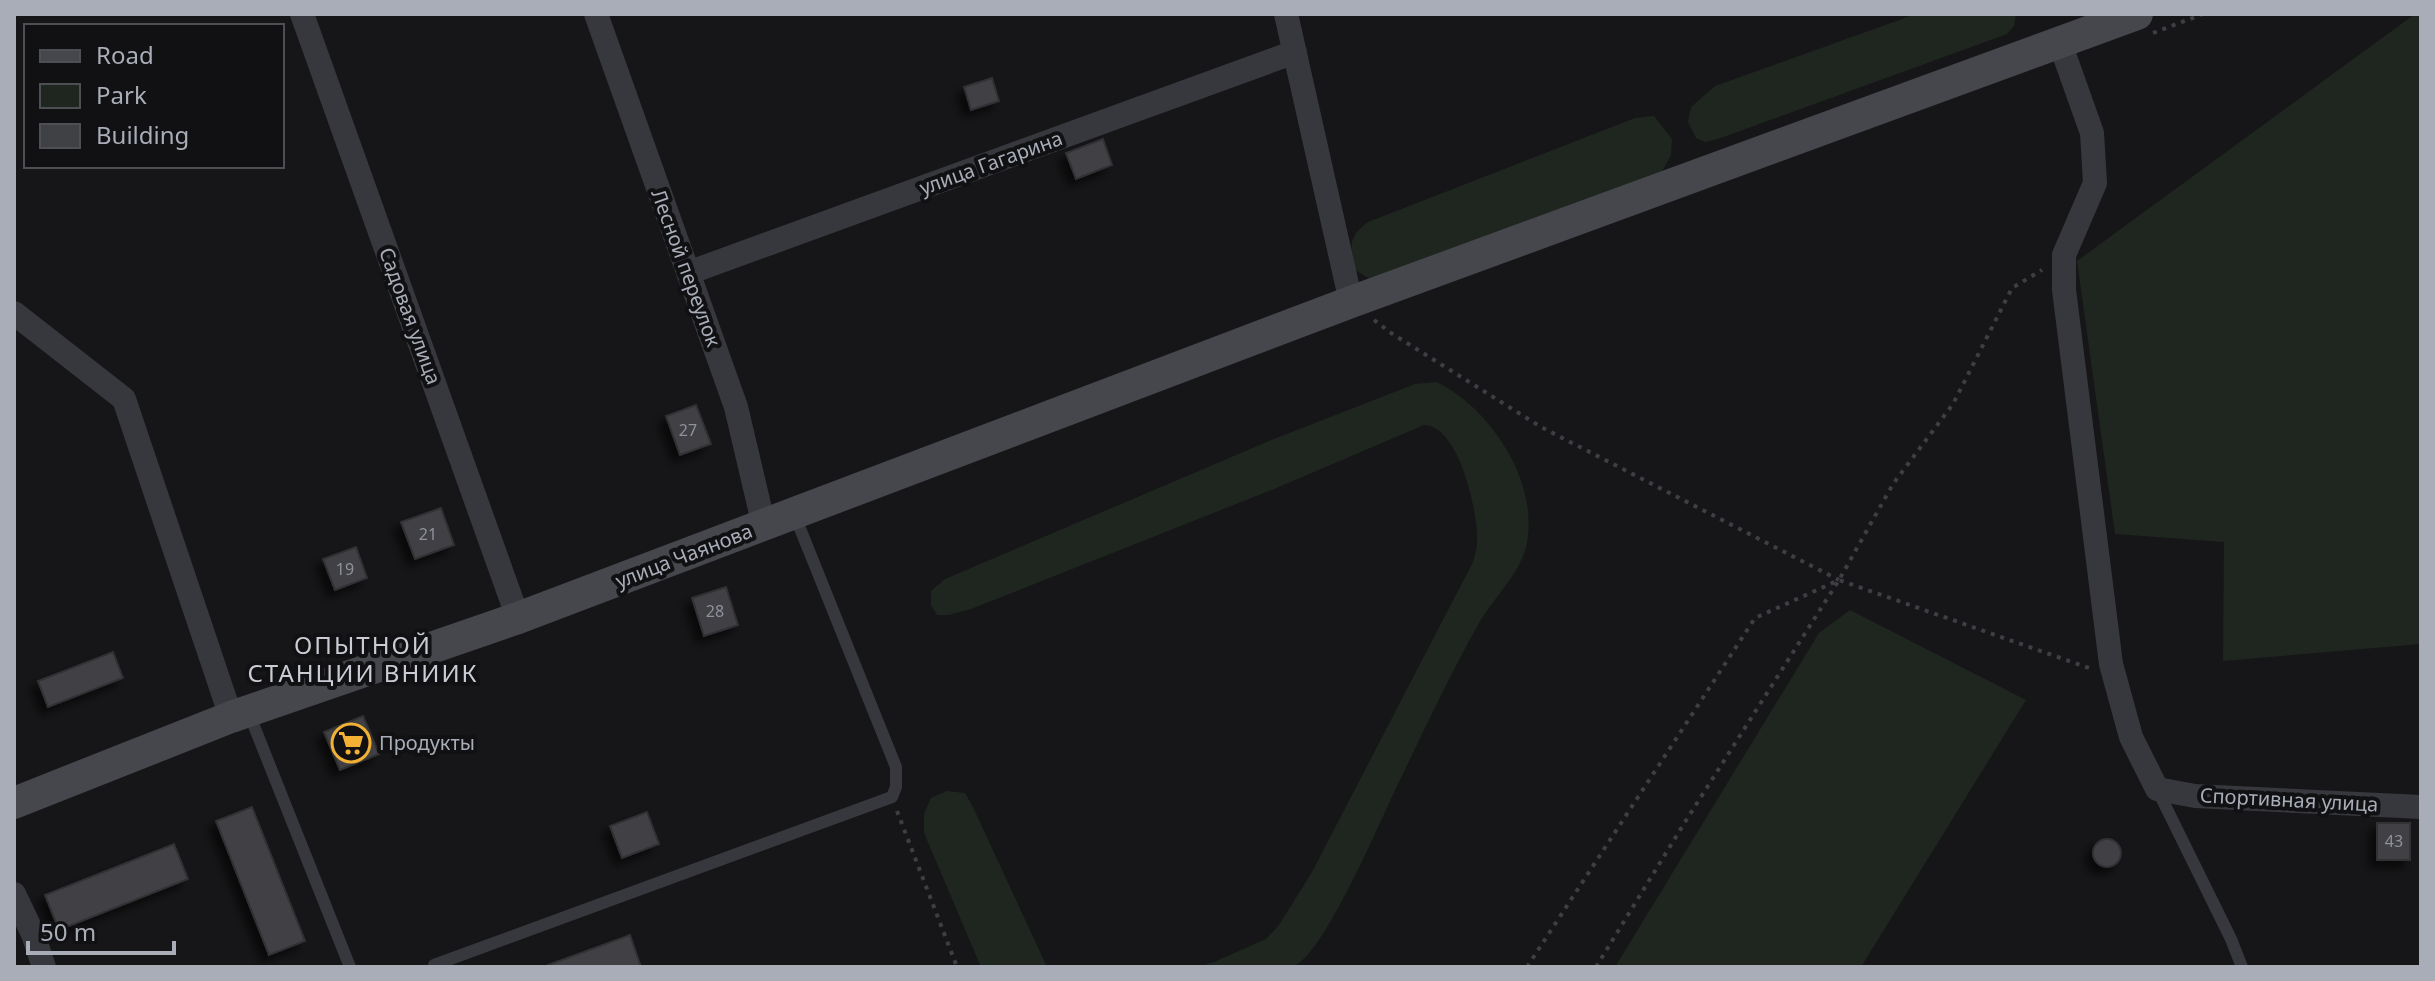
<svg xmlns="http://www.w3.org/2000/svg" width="2435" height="981" font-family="'Noto Sans',sans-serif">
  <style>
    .green { fill: #1e261f }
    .building { fill: #404145; stroke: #303034; stroke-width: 2; filter: url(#shadow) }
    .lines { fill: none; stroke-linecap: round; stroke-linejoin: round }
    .path { stroke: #3d3f44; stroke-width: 4; stroke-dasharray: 4 6; stroke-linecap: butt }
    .lane { stroke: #37383d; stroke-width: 12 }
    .street { stroke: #37383d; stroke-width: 24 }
    .secondary { stroke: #45474d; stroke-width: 32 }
    .labels { text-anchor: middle; stroke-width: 8; stroke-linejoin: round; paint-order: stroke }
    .number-label { font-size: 16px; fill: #8e929b }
    .street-label { font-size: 20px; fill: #a8adb8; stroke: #111113 }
    .poi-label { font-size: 20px; fill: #a8adb8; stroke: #111113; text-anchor: start }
    .quarter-label { font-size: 24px; letter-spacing: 2px; fill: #c9ccd4; stroke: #111113 }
  </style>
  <defs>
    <filter id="shadow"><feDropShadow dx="-7" dy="7" stdDeviation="4" flood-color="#0009"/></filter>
  </defs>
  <rect width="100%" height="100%" fill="#161618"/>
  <!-- green -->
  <path class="green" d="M1916,14H2016L2014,26L2007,34L1718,139L1705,142L1696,138L1688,122L1691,107L1715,86Z
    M2415,14H2421V644L2223,661L2224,542L2115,534L2077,261Z
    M1654,116L1672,139L1671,155L1662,172L1387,276L1368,278L1354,269C1351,245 1347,238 1368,222L1635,118Z
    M1437,382C1489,408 1535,476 1528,536C1525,570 1494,596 1478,625C1448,678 1423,733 1396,788C1380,822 1324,954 1294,966C1288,969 1277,967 1270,967C1245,967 1221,967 1197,967L1214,962L1266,939L1279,925L1312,872L1473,562C1475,554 1478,545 1477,537C1477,508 1458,425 1424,425L1274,489L971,609L949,615H937L931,605V591L945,579L1269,441L1415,384Z
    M1850,610L2026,700L1861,967H1615L1819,633Z
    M947,791L965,793L972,805L1047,967H981L924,833V814L931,798Z"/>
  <!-- building -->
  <path class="building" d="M992,78L999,101L971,110L964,87Z
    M1103,139L1112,165L1076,179L1066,153Z
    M696,405L711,444L680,455L666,416Z
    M441,508L454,545L415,559L401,522Z
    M356,547L367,578L335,590L323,559Z
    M726,587L738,625L704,636L692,598Z
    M113,652L123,678L48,707L38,681Z
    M363,716L379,754L340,770L324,732Z
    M252,807L305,941L269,955L216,821Z
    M647,812L659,844L622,858L610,826Z
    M2377,823H2410V860H2377Z
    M2093 853a14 14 0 1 1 28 0a14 14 0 1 1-28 0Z
    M174,844L188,879L59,930L45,895Z
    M630,935L641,967H548V965Z"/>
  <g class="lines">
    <!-- path -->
    <path class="path" d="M2153,33L2203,14
      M1374,320L1391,333L1541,427L1839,580
      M897,811L957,967
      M1527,967L1755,618L1839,580L2089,668
      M1596,967L1685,822L1839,580L1893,484L1953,404L2012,288L2042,270"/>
    <!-- lane -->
    <path class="lane" d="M248,711L350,967
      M2157,789L2231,939L2242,967
      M434,965L892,797L896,787V767L795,516"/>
    <!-- street -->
    <path class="street" d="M302,14L518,618
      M596,14L736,407L764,526
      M1286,14L1351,302
      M2060,43L2092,133L2095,183L2064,255V290L2111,664L2131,737L2157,789L2195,796L2421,807
      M688,273L1295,52
      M14,313L124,399L231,717
      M14,894L33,934L44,967"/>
    <!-- secondary -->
    <path class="secondary" d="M14,803L231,717L518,618L1351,302L2137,14"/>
  </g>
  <!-- icons -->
  <defs>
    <g id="supermarket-ring" transform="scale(2)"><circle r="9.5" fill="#111113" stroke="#f2b134" stroke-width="1.5"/><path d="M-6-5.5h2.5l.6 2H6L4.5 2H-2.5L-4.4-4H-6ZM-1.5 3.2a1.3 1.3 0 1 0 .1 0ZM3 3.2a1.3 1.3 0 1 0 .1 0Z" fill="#f2b134"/></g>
  </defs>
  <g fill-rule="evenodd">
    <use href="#supermarket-ring" x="351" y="743"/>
  </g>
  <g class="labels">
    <!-- number labels -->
    <g class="number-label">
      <text x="688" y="436">27</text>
      <text x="428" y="540">21</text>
      <text x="345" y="575">19</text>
      <text x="715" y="617">28</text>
      <text x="2394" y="847">43</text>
    </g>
    <!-- street labels -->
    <g class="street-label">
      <text transform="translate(991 163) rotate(-20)" y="7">улица Гагарина</text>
      <text transform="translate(686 268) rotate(70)" y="7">Лесной переулок</text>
      <text transform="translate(410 316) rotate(70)" y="7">Садовая улица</text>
      <text transform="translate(684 556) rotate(-21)" y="7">улица Чаянова</text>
      <text transform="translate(2289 800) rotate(3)" y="7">Спортивная улица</text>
    </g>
    <!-- poi labels -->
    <g class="poi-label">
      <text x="379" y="750">Продукты</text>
    </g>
    <!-- quarter labels -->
    <g class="quarter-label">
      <text x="363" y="654">ОПЫТНОЙ<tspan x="363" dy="28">СТАНЦИИ ВНИИК</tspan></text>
    </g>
  </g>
  <!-- border -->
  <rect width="2435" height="981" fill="none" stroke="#a8adb8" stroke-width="32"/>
  <!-- legend -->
  <rect x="24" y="24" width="260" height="144" fill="#111113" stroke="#4d4f55" stroke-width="2"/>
  <rect x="40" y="50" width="40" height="12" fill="#45474d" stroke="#4d4f55" stroke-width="2"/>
  <text x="96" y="64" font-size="24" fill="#a8adb8">Road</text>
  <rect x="40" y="84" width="40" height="24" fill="#1e261f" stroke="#4d4f55" stroke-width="2"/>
  <text x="96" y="104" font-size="24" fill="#a8adb8">Park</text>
  <rect x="40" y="124" width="40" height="24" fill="#404145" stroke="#4d4f55" stroke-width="2"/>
  <text x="96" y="144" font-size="24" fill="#a8adb8">Building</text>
  <!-- scale -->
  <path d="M28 941v12h146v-12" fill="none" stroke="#a8adb8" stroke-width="4"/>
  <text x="40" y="941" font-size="24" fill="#a8adb8" stroke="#111113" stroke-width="6" paint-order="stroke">50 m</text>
</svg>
